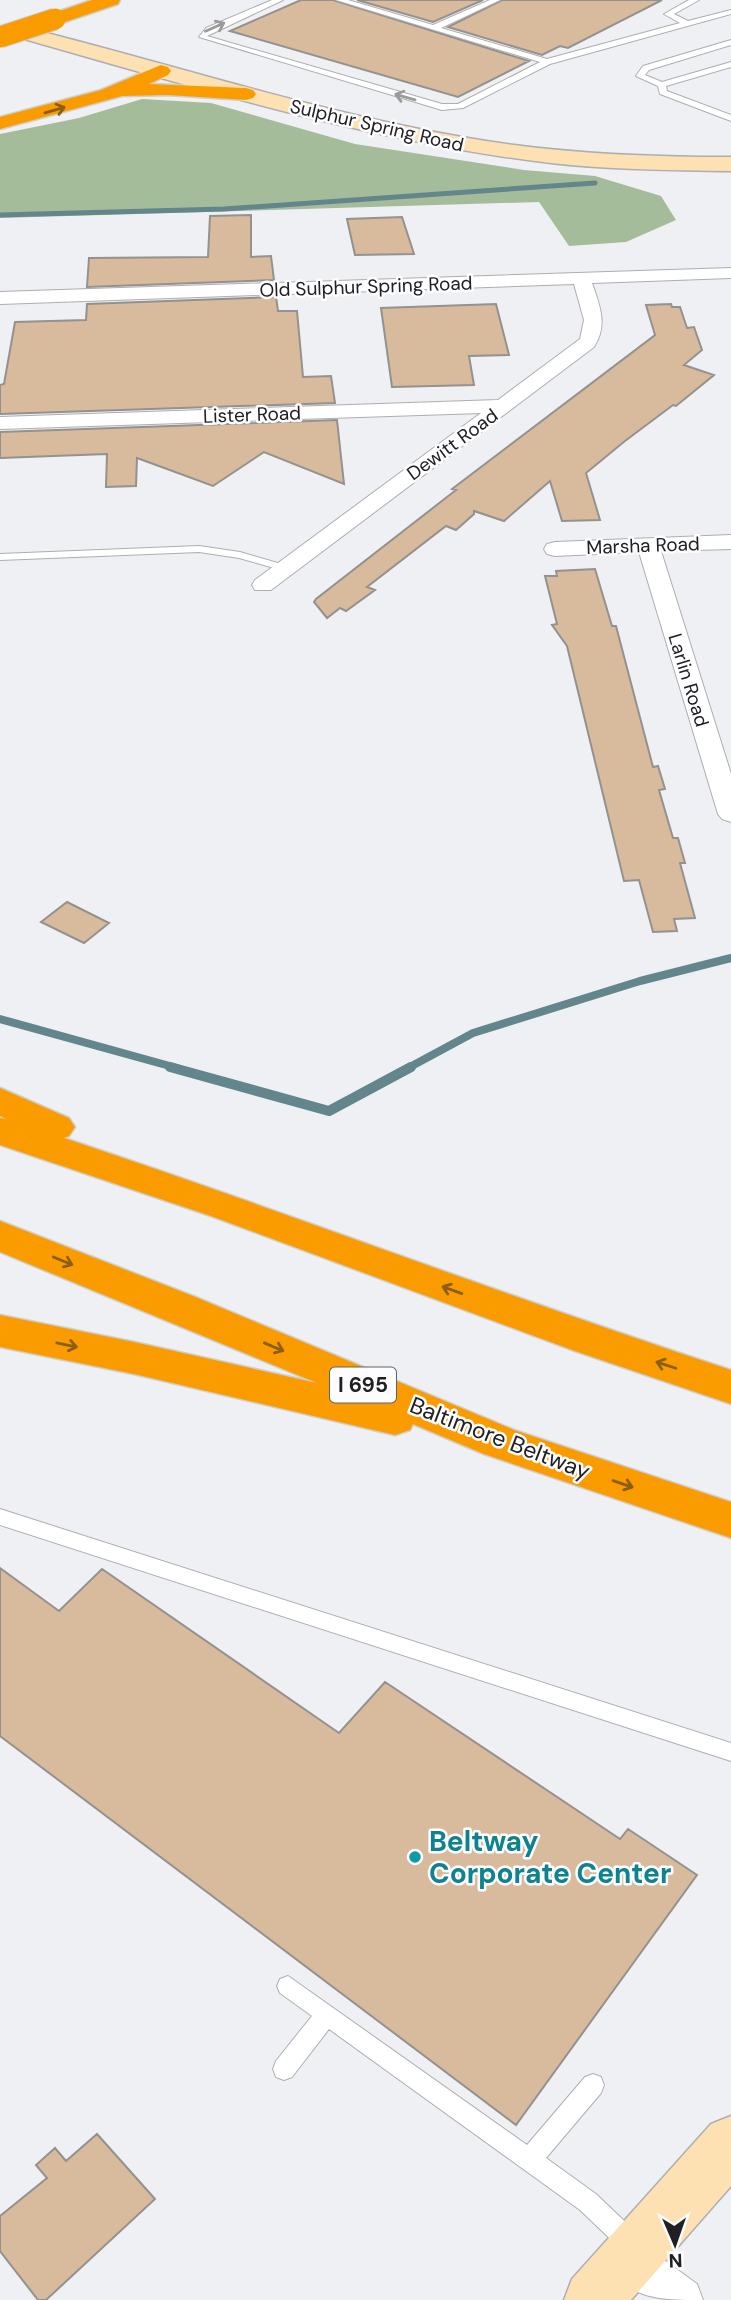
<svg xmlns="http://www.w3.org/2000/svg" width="731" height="2300" font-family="'DM Sans',sans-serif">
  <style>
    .forest { fill: #a5bc9a }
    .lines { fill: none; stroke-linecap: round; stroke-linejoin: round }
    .stream-far2 { stroke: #63868c; stroke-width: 5 }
    .stream-far1 { stroke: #63868c; stroke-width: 8 }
    .stream { stroke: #63868c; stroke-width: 10 }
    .building { fill: #d8bb9c; stroke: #94918e; stroke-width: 2 }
    .lane-casing { stroke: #adaeb2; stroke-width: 2 }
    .street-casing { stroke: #adaeb2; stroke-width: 2 }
    .secondary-casing { stroke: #adaeb2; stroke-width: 3 }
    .highway-casing { stroke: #cecece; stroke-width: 3 }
    .lane { fill: #fff; fill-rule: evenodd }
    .street { fill: #fff; fill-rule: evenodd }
    .secondary { fill: #fee1b2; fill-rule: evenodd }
    .highway { fill: #fa9c00; fill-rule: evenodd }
    .highway-bridge-casing { stroke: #cecece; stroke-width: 23; stroke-linecap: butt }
    .highway-bridge { stroke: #fa9c00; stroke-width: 21 }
    .oneway { stroke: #9b9b9c }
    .oneway2 { stroke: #8d5e11 }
    .culture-dot { fill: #0f9aa8; stroke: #fdfdff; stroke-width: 2.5 }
    .labels { text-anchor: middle; stroke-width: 5; stroke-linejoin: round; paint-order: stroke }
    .far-street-label { font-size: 19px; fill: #202022; stroke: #fdfdff }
    .shield { fill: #fdfdff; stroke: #626264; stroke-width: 2 }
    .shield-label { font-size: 21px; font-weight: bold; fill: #202022 }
    .street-label { font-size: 23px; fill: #202022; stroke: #fdfdff }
    .near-culture-label { font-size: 28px; font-weight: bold; fill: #0d838f; stroke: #fdfdff; text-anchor: start }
  </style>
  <rect width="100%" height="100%" fill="#eff0f4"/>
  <!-- forest -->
  <path class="forest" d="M142,99L211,103L355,144L524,170L595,176L661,196L676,220L626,242L569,246L539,202L0,218V134L79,118Z"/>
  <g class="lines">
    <!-- stream-far2 -->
    <path class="stream-far2" d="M0,215L224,209L595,183"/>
    <!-- stream-far1 -->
    <path class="stream-far1" d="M0,1019L177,1068
      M408,1068L473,1033L640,981L731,958"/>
    <!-- stream -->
    <path class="stream" d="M170,1067L329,1111L411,1067"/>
  </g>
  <!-- building -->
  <path class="building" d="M301,0H333L529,61L458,97L230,31Z
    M357,0H483L433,22Z
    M502,0H662L568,48L560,46L542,55L448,27Z
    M251,215V257L271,256L274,280L87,287L89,258L208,257L210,216Z
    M402,217L414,254L355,255L347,219Z
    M276,297L278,311H297L303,377L331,376L335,403L0,414V385L4,384L15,322L86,320L87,304Z
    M496,304L509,355L469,356L474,385L392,387L381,308Z
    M671,304L672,307H680L687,328L694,327L702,350L684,365L714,375L676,406L673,405L625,441L586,473L600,520L562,521L550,481L504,521L474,511V514L456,530L446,526L367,587L375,590L346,611L340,608L327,618L314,602L316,599L456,490L452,489L655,335L646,305Z
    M337,420L344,484L264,452L213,486L137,458L136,486L106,487L107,454L0,458V432Z
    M595,569L612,626H616L653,767L658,766L665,789L659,790L673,838H678L685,863H680L695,918L674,919L677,931L653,932L639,880L624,881L567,646L552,625L557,624L545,576H557L556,571Z
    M67,902L109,923L84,943L41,922Z
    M0,1568L59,1611L102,1569L339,1733L385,1682L620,1839L628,1829L697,1875L516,2125L0,1736Z
    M97,2134L155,2199L46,2300H38L0,2251V2216L47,2178L36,2165L55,2148L66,2161Z"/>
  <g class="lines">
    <!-- lane casing -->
    <g class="lane-casing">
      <path id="lane" d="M272,0H283L207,36L442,104H458L540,62L336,0H348L433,25L490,0H500L441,28L547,59L680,23L664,14L689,0H699L674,14L688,21L731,10V14L550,64L463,108L442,110L199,37L206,28Z
        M731,40V45L649,70L645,75L662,82L731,62V67L666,86L667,91L731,115V121L660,94L658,86L636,76L643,66Z
        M199,546L240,552L291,567L285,571L239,558L199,552L0,560V554Z
        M0,1509L731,1743V1761L0,1525Z
        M288,1976L527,2145L585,2077L593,2074L601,2077L604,2085L601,2093L546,2158L596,2194L640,2236L644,2244L640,2252L632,2256L624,2252L580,2210L329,2029L292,2077L284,2080L276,2077L273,2069L276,2061L312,2016L280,1993L277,1986L280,1979Z"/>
    </g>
    <!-- street casing -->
    <g class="street-casing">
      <path id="street" d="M731,268V278L592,283C600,306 608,325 594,347L271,590H255L252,585L255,580L481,413L0,429V417L498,400L580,339L584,320L574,284L0,304V292Z
        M731,535V549L661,551L731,774V822L722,819L718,814L639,552L555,556L547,554L544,549L547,544L555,542Z
        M629,2240L645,2246L697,2284L703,2300C662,2300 626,2300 607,2262L613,2246Z"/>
    </g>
    <!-- secondary casing -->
    <g class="secondary-casing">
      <path id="secondary" d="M31,29C175,65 316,112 462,137C551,153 641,157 731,157V171C671,170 611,170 551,163C371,142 197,88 24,39L21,35Z
        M731,2116V2186L631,2300H564L572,2279L711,2124Z"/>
    </g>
    <!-- highway casing -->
    <g class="highway-casing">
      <path id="highway" d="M92,0H120L118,4L62,23L55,25L45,19L48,15Z
        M161,65L168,67L171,71L168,75L149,84L246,88L253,90L256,94L253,98L246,100L168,95L122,96L0,129V117L101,90Z
        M0,1088L69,1118L75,1127L69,1136L64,1138C287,1212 507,1297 731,1370V1404L575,1351L211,1216L0,1145V1118L6,1119L0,1116Z
        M0,1221L193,1296L514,1430L731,1502V1538L484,1454L413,1424L410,1430L395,1435L134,1374L0,1347V1315L134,1342L317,1383L0,1252Z"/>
    </g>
    <!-- lane -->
    <use href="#lane" class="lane"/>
    <!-- street -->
    <use href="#street" class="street"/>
    <!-- secondary -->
    <use href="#secondary" class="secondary"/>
    <!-- highway -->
    <use href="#highway" class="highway"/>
    <!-- highway-bridge casing -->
    <g class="highway-bridge-casing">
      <path id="highway-bridge" d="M0,37L55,19"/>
    </g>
    <!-- highway-bridge -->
    <use href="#highway-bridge" class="highway-bridge"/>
  </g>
  <!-- one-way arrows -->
  <defs><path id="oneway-shaft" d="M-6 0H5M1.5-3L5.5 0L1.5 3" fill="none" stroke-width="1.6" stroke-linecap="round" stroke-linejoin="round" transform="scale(1.75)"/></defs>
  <g class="oneway">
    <use href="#oneway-shaft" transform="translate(215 27) rotate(-24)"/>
    <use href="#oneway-shaft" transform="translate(405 97) rotate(-164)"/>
  </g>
  <g class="oneway2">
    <use href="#oneway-shaft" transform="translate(55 110) rotate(-16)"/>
    <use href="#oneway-shaft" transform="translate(63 1261) rotate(22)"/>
    <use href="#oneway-shaft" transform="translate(452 1290) rotate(-160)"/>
    <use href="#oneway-shaft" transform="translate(67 1345) rotate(12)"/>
    <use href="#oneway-shaft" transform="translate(274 1347) rotate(23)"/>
    <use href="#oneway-shaft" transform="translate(666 1365) rotate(-162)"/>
    <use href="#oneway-shaft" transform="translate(623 1484) rotate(19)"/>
  </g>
  <!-- markers -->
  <circle class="culture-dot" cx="415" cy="1857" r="7"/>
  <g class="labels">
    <!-- far-street labels -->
    <g class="far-street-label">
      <text transform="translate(377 125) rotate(13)" y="7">Sulphur Spring Road</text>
      <text transform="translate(366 286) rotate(-2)" y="7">Old Sulphur Spring Road</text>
      <text transform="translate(252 414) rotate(-2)" y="7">Lister Road</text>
      <text transform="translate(452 444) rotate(-36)" y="7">Dewitt Road</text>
      <text transform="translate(643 545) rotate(-2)" y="7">Marsha Road</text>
      <text transform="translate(689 680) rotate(73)" y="7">Larlin Road</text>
    </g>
    <!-- shield labels -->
    <rect class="shield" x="330" y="1367.5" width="66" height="35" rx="5"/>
    <g class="shield-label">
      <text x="363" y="1392">I 695</text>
    </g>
    <!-- street labels -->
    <g class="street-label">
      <text transform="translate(500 1438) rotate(21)" y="8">Baltimore Beltway</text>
    </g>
    <!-- near-culture labels -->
    <g class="near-culture-label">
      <text x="429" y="1851">Beltway<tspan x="429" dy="32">Corporate Center</tspan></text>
    </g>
  </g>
  <!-- north arrow -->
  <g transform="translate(675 2244) rotate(178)" stroke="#fdfdff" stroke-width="5" paint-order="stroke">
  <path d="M0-5L12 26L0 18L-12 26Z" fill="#202022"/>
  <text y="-10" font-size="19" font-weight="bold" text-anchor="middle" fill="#202022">N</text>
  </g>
</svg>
